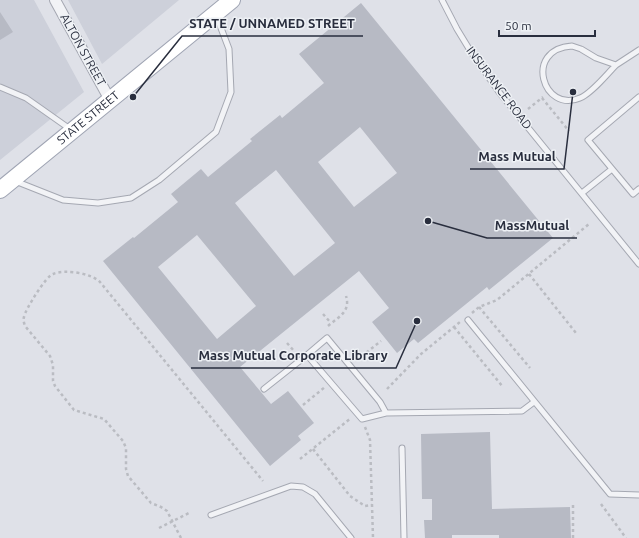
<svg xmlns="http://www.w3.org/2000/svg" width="639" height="538" font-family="Ubuntu,sans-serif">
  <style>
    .built { fill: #cdd0da }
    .building { fill: #b7bac4; fill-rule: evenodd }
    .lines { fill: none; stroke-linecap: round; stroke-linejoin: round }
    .lane-casing { stroke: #a5a8b2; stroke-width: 7 }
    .street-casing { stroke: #a5a8b2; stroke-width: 12 }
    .primary-casing { stroke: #9fa4b3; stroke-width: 18 }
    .path { stroke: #babcc2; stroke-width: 2.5; stroke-dasharray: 3 3; stroke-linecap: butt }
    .lane { stroke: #f2f3f6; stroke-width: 5 }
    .street { stroke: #f2f3f6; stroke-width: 10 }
    .primary { stroke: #fff; stroke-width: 16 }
    .labels { text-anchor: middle; stroke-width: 3; stroke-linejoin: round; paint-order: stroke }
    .street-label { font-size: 12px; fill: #292e3e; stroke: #eef1f5 }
    .leader { fill: none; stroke: #292e3e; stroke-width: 1.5 }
    .callout-dot { fill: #292e3e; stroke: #eef1f5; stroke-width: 1.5 }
    .callout-label { font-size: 13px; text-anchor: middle; font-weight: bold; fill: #292e3e; stroke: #eef1f5; stroke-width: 3; stroke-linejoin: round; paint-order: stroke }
  </style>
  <rect width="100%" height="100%" fill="#dfe1e8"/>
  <!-- built -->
  <path class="built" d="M0,0H34L84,92L0,160Z
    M68,0H179L102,64Z"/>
  <!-- building -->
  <path class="building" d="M361,3L553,238L489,290L487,287L418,343L414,339L397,353L372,322L389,308L359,271L240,367L271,404L288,391L314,423L298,436L301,440L270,466L103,261L133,237L134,238L178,202L171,194L201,169L208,177L252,141L250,139L280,115L282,118L324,83L299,54ZM360,127L397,173L354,207L318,162ZM276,170L335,243L294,276L235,203ZM197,235L256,306L217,339L158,267Z
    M0,12L13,32L0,40Z
    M490,432L492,509L570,507L571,538H499V535H452V538H425L424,520H432V499H422L421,434Z"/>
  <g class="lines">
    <!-- lane casing -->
    <g class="lane-casing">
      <path id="lane" d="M442,0L457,29L471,52L499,92L639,264
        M572,46L581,49L596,58L616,65C607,74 591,94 580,98C543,114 523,49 572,46Z
        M616,65L639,50
        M0,87L26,98L70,129
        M639,97L588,140L633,194L639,189
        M15,181L63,200L98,203L131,198L159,180L216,132L231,92L229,49L216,15
        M582,193L612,169
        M468,320L610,494L639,495
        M264,389L307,355
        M386,413L380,402L327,338L307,355L362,419L386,413L522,411L534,402
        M402,448L404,538
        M211,515L291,486L303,487L315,494L351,538"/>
    </g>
    <!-- street casing -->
    <g class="street-casing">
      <path id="street" d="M55,0L110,100"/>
    </g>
    <!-- primary casing -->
    <g class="primary-casing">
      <g id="primary">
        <path id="s1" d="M0,190L232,0"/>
      </g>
    </g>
    <!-- path -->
    <path class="path" d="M542,98L569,131
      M528,109L543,97
      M529,274L576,333
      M479,307L530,368
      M472,313L479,307L497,300L589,224
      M323,314L331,323
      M328,326C338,317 351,312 346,296
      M454,327L503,387
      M287,343L295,352
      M357,360L381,341
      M387,389L421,354L460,322
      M303,405L325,387
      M365,427L370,440L373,538
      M313,449L350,496L365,506L372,505
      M300,459L351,418
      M601,504L626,538
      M573,505V538
      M159,528L189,513
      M181,538L167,511L161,507L151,503L128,476L126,469V448L123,441L104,419L74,410L55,386L53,381V365L50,356L25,326C24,323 23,320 24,317C25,310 46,276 53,274C64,269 91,273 100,282L263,481"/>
    <!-- lane -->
    <use href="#lane" class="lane"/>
    <!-- street -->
    <use href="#street" class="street"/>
    <!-- primary -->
    <use href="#primary" class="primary"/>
  </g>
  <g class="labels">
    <!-- street labels -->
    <g class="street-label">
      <text transform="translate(83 50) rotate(61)" y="4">ALTON STREET</text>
      <text transform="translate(499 88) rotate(53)" y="4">INSURANCE ROAD</text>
      <text dy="4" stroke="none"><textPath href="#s1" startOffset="114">STATE STREET</textPath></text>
    </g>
  </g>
  <!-- callouts -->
  <path class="leader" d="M133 97L182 36H363M573 92L564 169H470M428 221L487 238H577M417 321L396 368H191"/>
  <g class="callout-dot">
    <circle cx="133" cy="97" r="4"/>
    <circle cx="573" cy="92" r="4"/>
    <circle cx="428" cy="221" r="4"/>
    <circle cx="417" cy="321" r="4"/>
  </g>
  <g class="callout-label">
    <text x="272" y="28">STATE / UNNAMED STREET</text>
    <text x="517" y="161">Mass Mutual</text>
    <text x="532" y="230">MassMutual</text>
    <text x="293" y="360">Mass Mutual Corporate Library</text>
  </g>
  <!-- scale -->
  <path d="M499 30v6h96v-6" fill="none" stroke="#292e3e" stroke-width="2"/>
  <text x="505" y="30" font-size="12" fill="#292e3e" stroke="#eef1f5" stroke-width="3" paint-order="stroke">50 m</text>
</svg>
